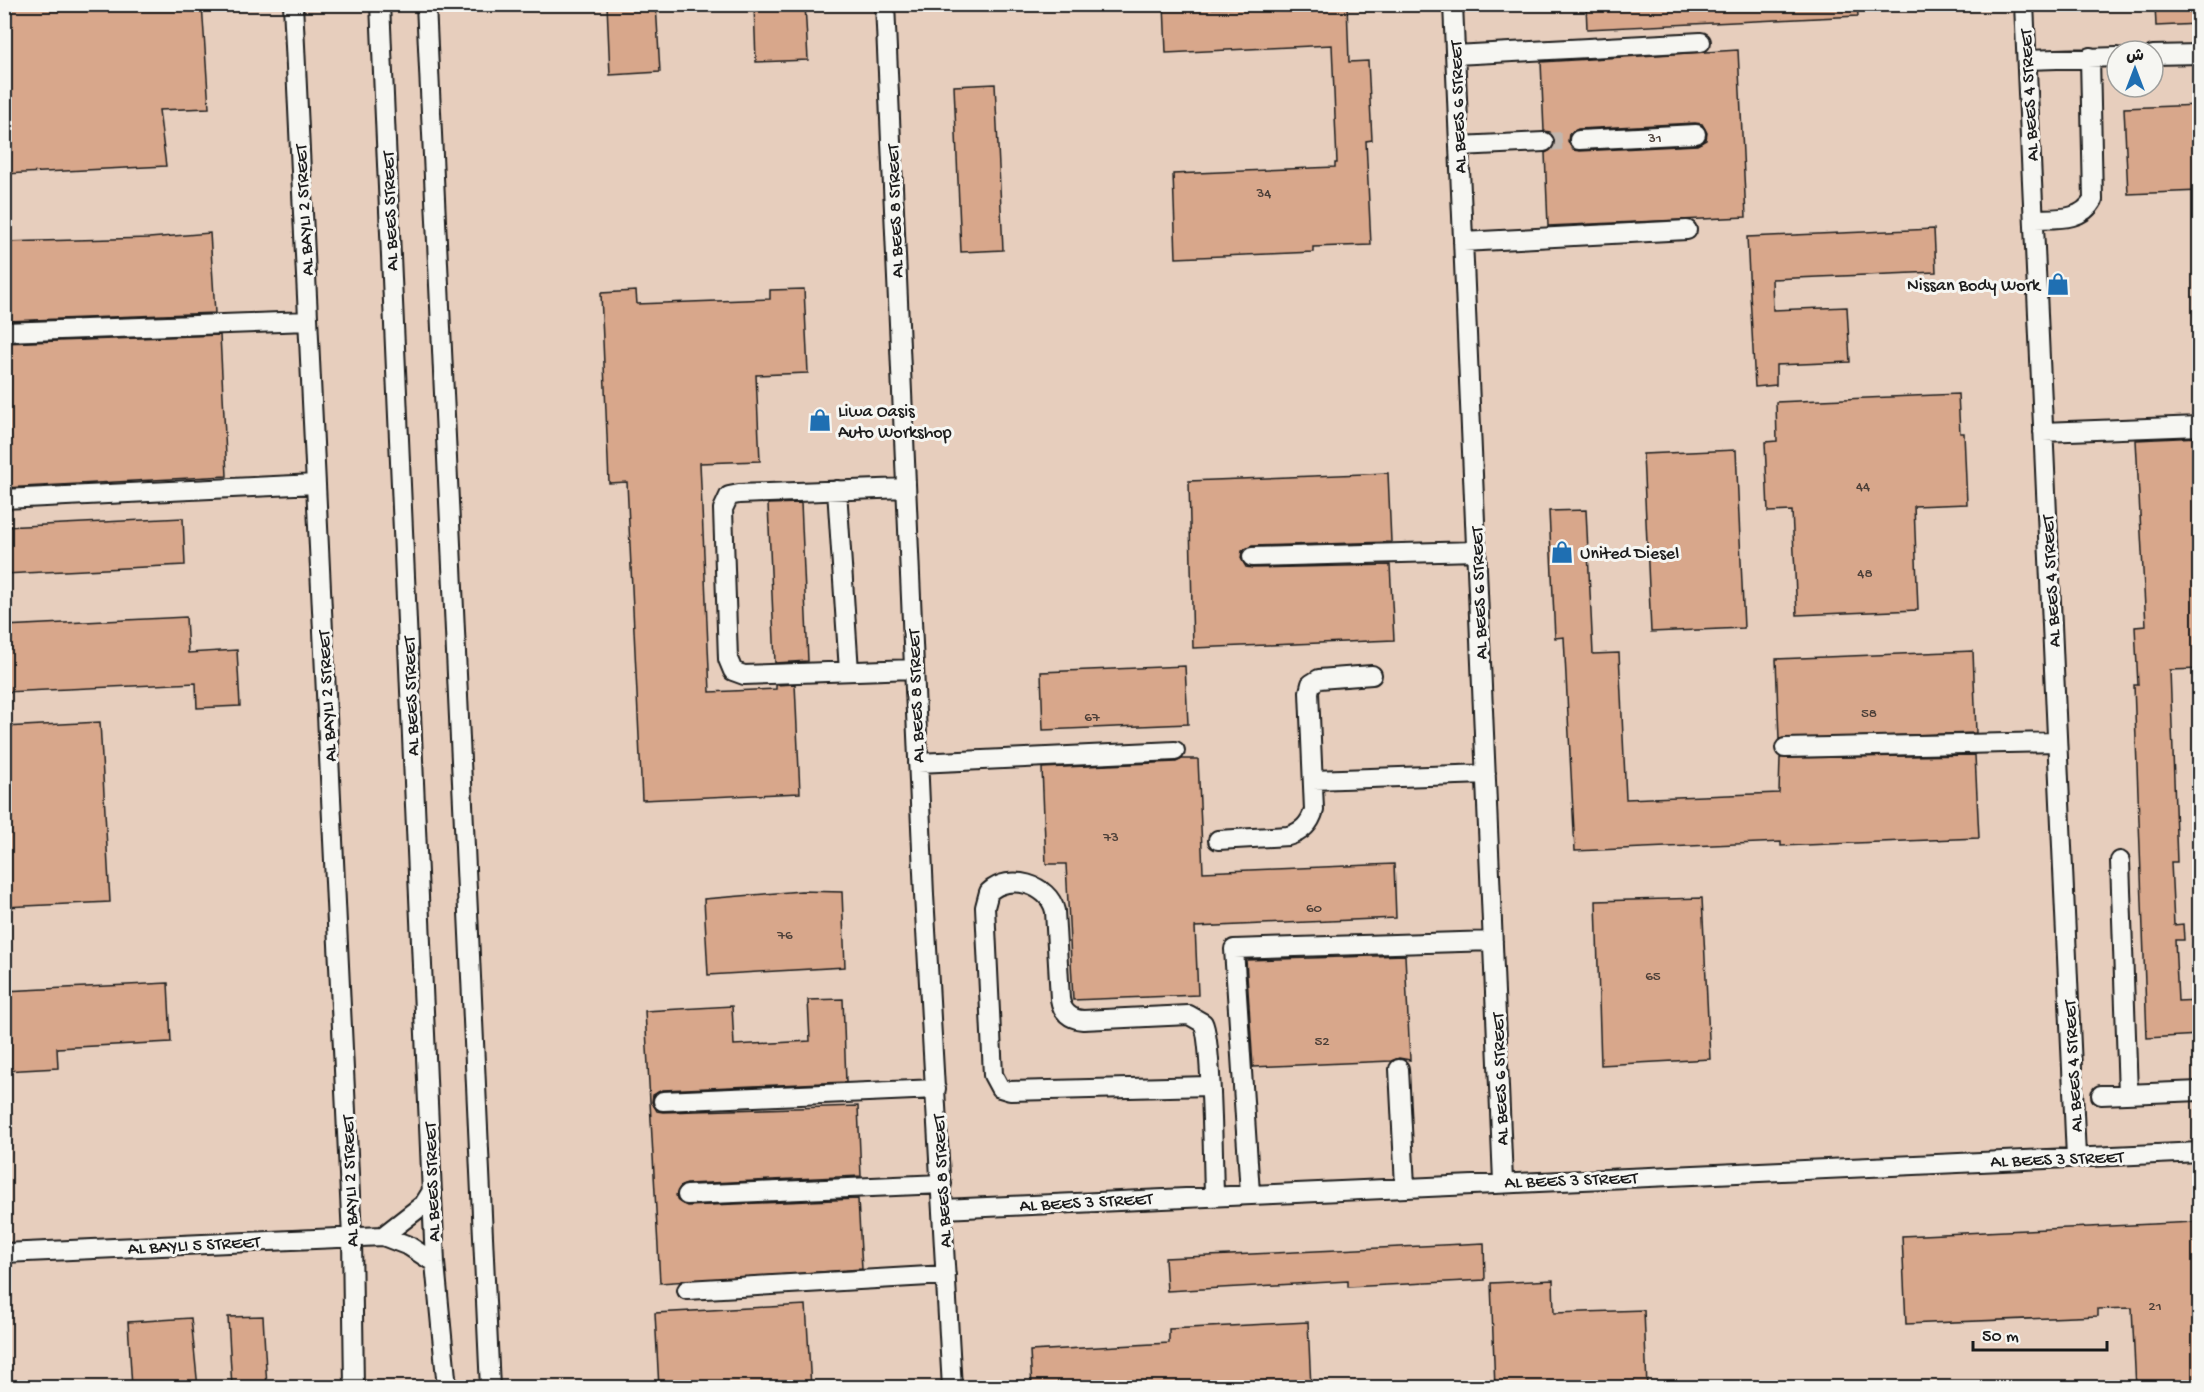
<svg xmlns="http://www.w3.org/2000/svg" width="2204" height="1392" font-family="'Gochi Hand','Playpen Sans Arabic',sans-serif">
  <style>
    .built { fill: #e7cebd; fill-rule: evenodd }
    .building { fill: #d8a78b; stroke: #1c1c1c; stroke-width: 1.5; fill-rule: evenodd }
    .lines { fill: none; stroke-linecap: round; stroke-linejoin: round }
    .minor-tunnel { stroke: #c3b7ae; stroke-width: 18; stroke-dasharray: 18 9; stroke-linecap: butt }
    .minor-casing { stroke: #1c1c1c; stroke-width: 22 }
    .minor { stroke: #f6f6f2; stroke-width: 18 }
    .labels { text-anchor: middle; stroke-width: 6; stroke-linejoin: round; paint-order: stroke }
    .number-label { font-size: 15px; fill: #4b3f38 }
    .street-label { font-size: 18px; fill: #1c1c1c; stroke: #f6f6f2 }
    .poi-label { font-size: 18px; fill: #1c1c1c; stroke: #f6f6f2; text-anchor: start }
  </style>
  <rect width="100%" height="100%" fill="#edded3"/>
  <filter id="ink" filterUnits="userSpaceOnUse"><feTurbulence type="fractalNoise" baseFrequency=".0167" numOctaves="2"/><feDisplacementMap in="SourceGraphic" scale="12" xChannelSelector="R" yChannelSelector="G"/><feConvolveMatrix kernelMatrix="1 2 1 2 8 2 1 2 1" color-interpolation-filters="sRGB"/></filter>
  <g filter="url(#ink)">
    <!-- built -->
    <path class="built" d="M5,5H2199V1387L5,1388ZM2117,51H2153V87H2117Z"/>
    <!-- building -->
    <path class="building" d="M41,4H202L209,108L159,110L166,166L4,174V6Z
      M607,4H656L660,72L610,75Z
      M754,4H805L808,60L756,62Z
      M1164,4H1211V8L1347,4L1349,62L1368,61L1372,140L1366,141L1371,245L1313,247V252L1176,258L1173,174L1335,167V163H1337L1332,45L1166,53Z
      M1586,4H1857L1858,16L1587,29Z
      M2155,4H2199V24L2156,26Z
      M1738,50L1746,217L1548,226L1545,153L1554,148L1555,141L1550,132L1544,131L1541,62ZM1695,123L1702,124L1707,133L1706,140L1697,145L1580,151L1573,150L1568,141L1569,134L1578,129Z
      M995,84L1003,250L961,252L954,86Z
      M2199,105V191L2128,194L2124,108Z
      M1934,229L1936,272L1772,279L1773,310L1847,307L1850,362L1776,365V385L1755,387L1747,237Z
      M210,233L215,313L7,321L4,242L149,238Z
      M804,289L808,373L756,375L760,461L700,463L710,692L776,689V685L795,684L800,793L642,800L627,482L609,483L601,293L636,291L637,304L770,299V290Z
      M220,335L227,476L4,488V343Z
      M1958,394L1960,433H1964L1967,504L1914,506L1918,610L1797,615L1792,511L1768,512L1765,442L1777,441L1776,402Z
      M2199,437V669L2170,670L2177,862H2171L2174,925L2183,924L2184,940H2175L2178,1001L2199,1000V1035L2147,1038L2134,685H2138L2135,627L2146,626L2136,440Z
      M1736,450L1744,628L1651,632L1643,454Z
      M1388,473L1391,542L1252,546L1242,551L1241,558L1246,567L1252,568L1390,565L1394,640L1193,648L1189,481Z
      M801,503L808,661L775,663L768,504Z
      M1586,510L1593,654L1619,653L1626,799L1779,793L1780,758L1975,755L1979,838L1781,846V842L1575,851L1564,637L1555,638L1549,511Z
      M183,518L185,565L4,574V527Z
      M186,617L188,653L237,650L240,706L197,708L196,683L4,692V626Z
      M1973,651L1976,733L1779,739L1776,659Z
      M1185,666L1188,724L1043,730L1041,672Z
      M100,722L110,902L4,907V727Z
      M1182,759H1198L1203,872L1394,864L1396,918L1195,927L1198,995L1073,1000L1066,864H1046L1042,768L1176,762Z
      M801,891L842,892L845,967L708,975L704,899Z
      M1702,898L1710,1059L1601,1065L1596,901Z
      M1405,955L1410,1060L1399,1058L1391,1061L1253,1067L1246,960Z
      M168,983L171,1042L57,1048L58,1068L4,1071V991Z
      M843,999L846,1082L663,1090L653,1095L652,1102L657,1111L663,1112L858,1106L861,1176L687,1184L681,1186L676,1195L678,1201L687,1206L858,1199L862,1269L660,1283L645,1011L732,1006L734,1045L810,1041L808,1000Z
      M2195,1222L2199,1308V1388H2136L2132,1308L2098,1309V1316L1906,1324L1902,1236Z
      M1484,1243L1485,1280L1348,1287V1281L1167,1291L1165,1258Z
      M1553,1280L1554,1313L1644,1310L1647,1388H1495L1491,1283Z
      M806,1305L811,1388H659L655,1313Z
      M263,1316L267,1388H232L228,1317Z
      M191,1318L198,1388H132L128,1322Z
      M1308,1322L1311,1388H1032L1030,1351L1169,1343V1329Z"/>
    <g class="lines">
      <!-- minor-tunnel -->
      <path class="minor-tunnel" d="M1544,142L1579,140"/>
      <!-- minor casing -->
      <g class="minor-casing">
        <path id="minor" d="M293,4L352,1237L354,1388
          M380,4L435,1263L447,1388
          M426,4L490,1388
          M885,4L924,895L952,1388
          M1453,4L1503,1181
          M2024,4L2076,1157
          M1455,55L1701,42
          M2153,55L2200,54
          M2027,60L2117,57
          M1579,140L1696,134
          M1459,146L1544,142
          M2034,219C2055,218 2081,222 2093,200L2090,57
          M1463,242L1687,230
          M4,332L308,321
          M2043,432L2200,426
          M906,488L739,494L729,496L723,509L728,659L733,671L744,675L914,669
          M837,490L849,671
          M4,499L316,484
          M1252,557L1476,551
          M1785,748L2057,742
          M918,763L1175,751
          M1313,780L1486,774
          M1218,840L1288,836C1302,832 1310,824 1314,810L1309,692L1311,684L1319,679L1372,675
          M2120,861L2128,1094
          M1399,1069L1405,1186
          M1209,1086L1010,1091L1000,1088L993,1075L985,907L989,892C1009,873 1049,884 1055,911L1060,999C1062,1012 1070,1019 1083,1020L1189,1015L1203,1023C1212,1039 1213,1167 1214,1194
          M2101,1095L2200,1091
          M663,1101L936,1089
          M1250,1193L1234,949L1493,941
          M687,1195L942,1184
          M943,1209L2200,1152
          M383,1236L424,1204L432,1191
          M4,1253L383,1236L409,1246L435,1263
          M687,1290L946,1275"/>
      </g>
      <!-- minor -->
      <use href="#minor" class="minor"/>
    </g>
  </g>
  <!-- icons -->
  <defs>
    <g id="shop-bare" transform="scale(1.8)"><path d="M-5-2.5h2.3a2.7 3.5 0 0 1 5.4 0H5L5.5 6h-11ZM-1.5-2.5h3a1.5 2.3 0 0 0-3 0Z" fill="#1f6fb2" stroke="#f6f6f2" stroke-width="2.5" paint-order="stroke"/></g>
  </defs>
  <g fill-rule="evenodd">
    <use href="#shop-bare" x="2058" y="284"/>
    <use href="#shop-bare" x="820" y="420"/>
    <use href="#shop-bare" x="1562" y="552"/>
  </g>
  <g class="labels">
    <!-- number labels -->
    <g class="number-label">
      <text x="1655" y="142">31</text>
      <text x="1264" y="197">34</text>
      <text x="1863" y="490">44</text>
      <text x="1865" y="577">48</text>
      <text x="1869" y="717">58</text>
      <text x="1092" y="721">67</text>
      <text x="1111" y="841">73</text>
      <text x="1314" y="912">60</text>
      <text x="785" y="939">76</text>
      <text x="1653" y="980">65</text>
      <text x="1322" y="1045">52</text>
      <text x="2155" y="1310">21</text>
    </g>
    <!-- street labels -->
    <g class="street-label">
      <text transform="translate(2028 95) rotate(-93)" y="6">AL BEES 4 STREET</text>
      <text transform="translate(1457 107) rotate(-92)" y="6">AL BEES 6 STREET</text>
      <text transform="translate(303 210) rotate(-93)" y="6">AL BAYLI 2 STREET</text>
      <text transform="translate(389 211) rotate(-92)" y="6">AL BEES STREET</text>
      <text transform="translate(894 211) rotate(-92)" y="6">AL BEES 8 STREET</text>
      <text transform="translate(2050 581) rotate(-93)" y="6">AL BEES 4 STREET</text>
      <text transform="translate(1478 593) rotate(-92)" y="6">AL BEES 6 STREET</text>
      <text transform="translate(326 696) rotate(-93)" y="6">AL BAYLI 2 STREET</text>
      <text transform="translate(410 696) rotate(-92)" y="6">AL BEES STREET</text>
      <text transform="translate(915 696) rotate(-92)" y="6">AL BEES 8 STREET</text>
      <text transform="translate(2072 1066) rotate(-93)" y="6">AL BEES 4 STREET</text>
      <text transform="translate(1499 1079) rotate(-92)" y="6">AL BEES 6 STREET</text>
      <text transform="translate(2057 1158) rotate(-2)" y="6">AL BEES 3 STREET</text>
      <text transform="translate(1571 1179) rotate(-2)" y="6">AL BEES 3 STREET</text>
      <text transform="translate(349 1181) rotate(-92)" y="6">AL BAYLI 2 STREET</text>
      <text transform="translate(941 1181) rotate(-93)" y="6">AL BEES 8 STREET</text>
      <text transform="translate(431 1182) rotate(-92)" y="6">AL BEES STREET</text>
      <text transform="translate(1086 1201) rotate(-3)" y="6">AL BEES 3 STREET</text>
      <text transform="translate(194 1244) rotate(-3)" y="6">AL BAYLI 5 STREET</text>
    </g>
    <!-- poi labels -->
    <g class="poi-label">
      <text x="2040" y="290" text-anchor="end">Nissan Body Work</text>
      <text x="838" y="416">Liwa Oasis<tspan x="838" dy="21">Auto Workshop</tspan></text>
      <text x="1580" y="558">United Diesel</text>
    </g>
  </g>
  <!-- margin -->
  <rect width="2204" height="1392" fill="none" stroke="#f6f6f2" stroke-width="24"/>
  <rect x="12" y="12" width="2180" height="1368" fill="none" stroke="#1c1c1c" stroke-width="2" filter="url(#ink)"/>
  <!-- north arrow -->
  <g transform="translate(2135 69)"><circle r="28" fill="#f6f6f2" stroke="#9f9f9c" stroke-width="1.5"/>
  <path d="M0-4.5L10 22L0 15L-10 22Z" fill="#1f6fb2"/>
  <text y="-9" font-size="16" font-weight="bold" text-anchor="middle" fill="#1c1c1c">ش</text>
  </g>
  <!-- scale -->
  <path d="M1973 1341v9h134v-9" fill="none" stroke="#1c1c1c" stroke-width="3"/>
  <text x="1982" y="1341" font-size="18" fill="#1c1c1c" stroke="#f6f6f2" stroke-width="4.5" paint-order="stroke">50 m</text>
</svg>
